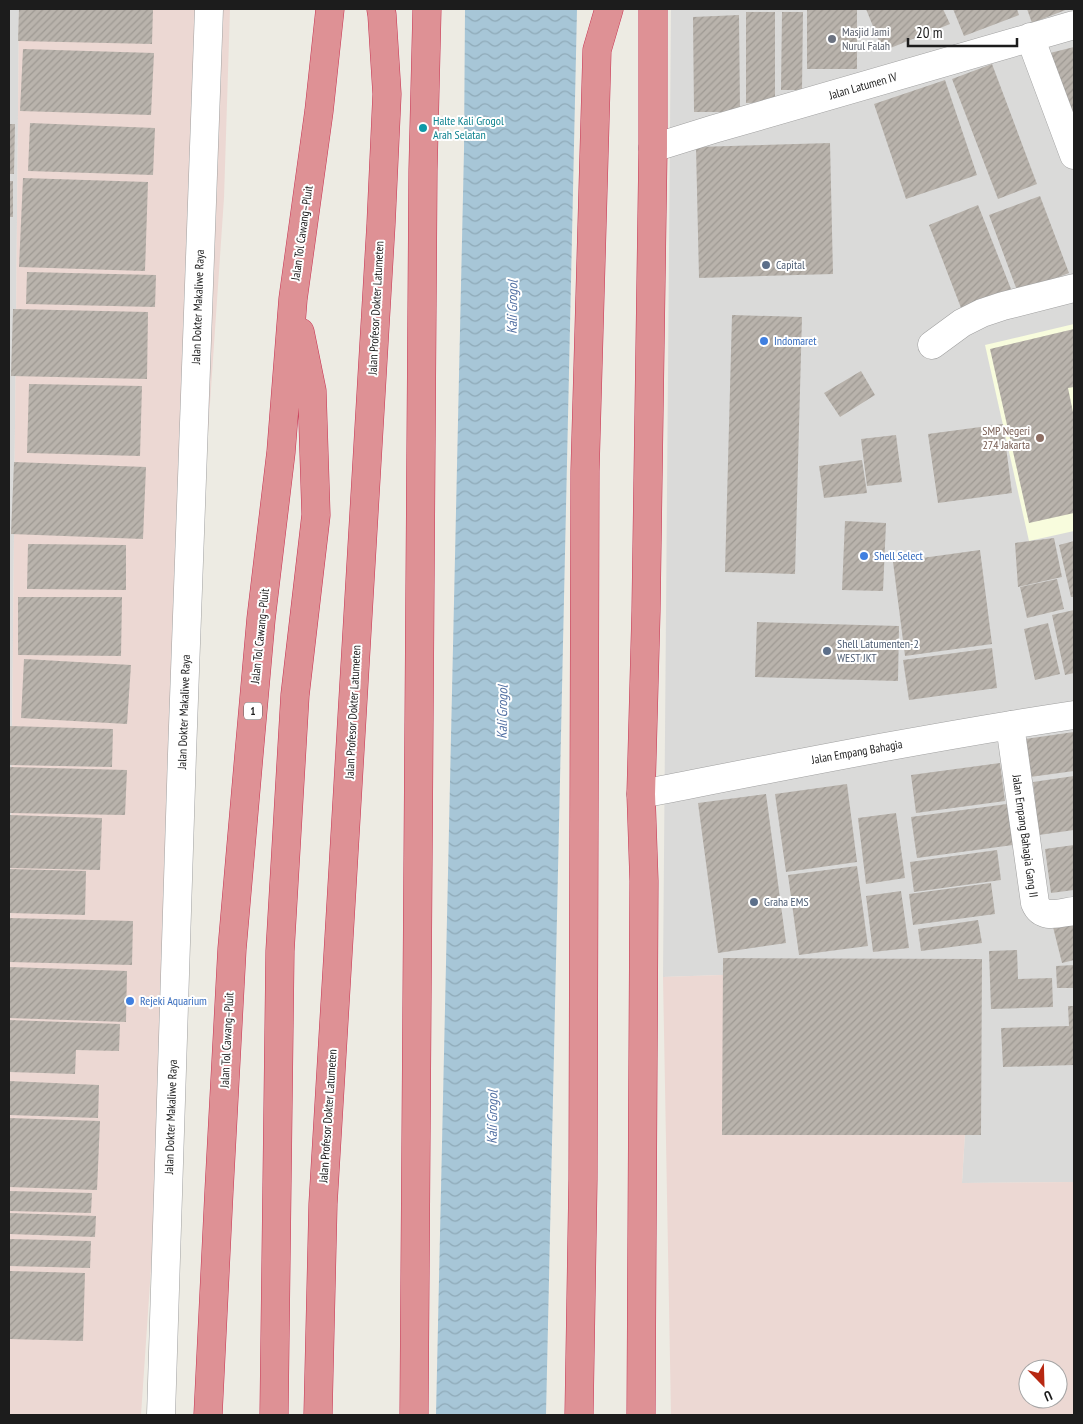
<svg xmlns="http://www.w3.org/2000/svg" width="1083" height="1424" font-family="'PT Sans Narrow',sans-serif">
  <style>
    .residential { fill: #dadad9 }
    .commercial { fill: #ecd8d3; fill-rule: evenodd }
    .education { fill: #f8fcdd }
    .water { fill: url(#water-waves) }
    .building { fill: url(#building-hatch) }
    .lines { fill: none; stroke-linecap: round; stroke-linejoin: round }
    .minor-casing { stroke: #a0a0a0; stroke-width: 29 }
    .highway-casing { stroke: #c73352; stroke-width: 29 }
    .minor { stroke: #fff; stroke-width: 28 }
    .highway { stroke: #de9195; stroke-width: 28 }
    .worship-dot { fill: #6b7280; stroke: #fff; stroke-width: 2 }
    .culture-dot { fill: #0f9aa8; stroke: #fff; stroke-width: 2 }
    .service-dot { fill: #5c6f8a; stroke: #fff; stroke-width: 2 }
    .shop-dot { fill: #3f7fe0; stroke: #fff; stroke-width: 2 }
    .education-dot { fill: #8d6e63; stroke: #fff; stroke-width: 2 }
    .labels { text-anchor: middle; stroke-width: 4; stroke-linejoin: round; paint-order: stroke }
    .shield { fill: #fff; stroke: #606060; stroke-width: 1 }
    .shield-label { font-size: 11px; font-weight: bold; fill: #1c1c1c }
    .worship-label { font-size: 12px; fill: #5b616d; stroke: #fff; text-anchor: start }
    .street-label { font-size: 12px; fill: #1c1c1c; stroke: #fff }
    .culture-label { font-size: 12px; fill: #0d838f; stroke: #fff; text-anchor: start }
    .service-label { font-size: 12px; fill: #4e5e75; stroke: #fff; text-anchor: start }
    .shop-label { font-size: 12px; fill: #366cbe; stroke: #fff; text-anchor: start }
    .education-label { font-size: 12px; fill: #785e54; stroke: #fff; text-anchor: end }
    .water-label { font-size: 14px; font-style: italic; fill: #5270a3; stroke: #fff }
  </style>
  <defs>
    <pattern id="water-waves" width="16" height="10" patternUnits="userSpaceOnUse" patternTransform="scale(1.25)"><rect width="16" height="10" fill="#a7c6d7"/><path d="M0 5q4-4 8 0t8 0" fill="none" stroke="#8faab8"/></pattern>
    <pattern id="building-hatch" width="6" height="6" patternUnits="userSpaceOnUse" patternTransform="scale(1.25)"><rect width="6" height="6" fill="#b9b3ac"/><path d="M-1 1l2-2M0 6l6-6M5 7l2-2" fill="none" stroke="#9e9993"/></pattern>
  </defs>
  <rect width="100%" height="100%" fill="#edebe3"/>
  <!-- residential -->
  <path class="residential" d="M9,9H19L9,1053Z
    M671,9H1074V1182L962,1183L975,966L663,977Z"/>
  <!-- commercial -->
  <path class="commercial" d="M19,9H230L224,198L141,1415H9V1053Z
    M975,966L962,1183L1074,1182V1415H671L663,977ZM1028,1369H1058V1399H1028Z"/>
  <!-- education -->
  <path class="education" d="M1074,324V531L1029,541L985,345Z"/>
  <!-- water -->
  <path class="water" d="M465,9H577L546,1415H436L464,150Z"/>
  <!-- building -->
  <path class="building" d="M19,9H153L152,44L18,41Z
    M807,9H857V69H807Z
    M866,9H943L950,24L883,51Z
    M953,9H1017L1019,15L964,36Z
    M1027,9H1068L1032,23Z
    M746,12H775V102L746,103Z
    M782,12H803L802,90H781Z
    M739,15L740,112H694L693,17Z
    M1074,47V128L1046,54Z
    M23,49L154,53L151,115L20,111Z
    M992,64L1037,184L998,199L952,79Z
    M945,80L977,175L906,199L874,104Z
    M30,123L155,128L153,175L28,171Z
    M9,124H15L14,174H9Z
    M830,143L833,274L699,278L696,147Z
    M23,178L148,182L145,271L19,267Z
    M9,181H13V217H9Z
    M1040,196L1069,273L1018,293L989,215Z
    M978,205L1013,294L963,313L929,225Z
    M27,272L156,275L155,307L26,304Z
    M13,309L148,312L147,379L11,376Z
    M732,315L802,317L795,574L725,572Z
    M1074,329V387L1068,388L1074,417V513L1029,523L990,349Z
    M861,371L875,395L840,417L824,393Z
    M29,384L142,386L140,456L27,453Z
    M1003,424L1012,493L938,503L928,434Z
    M896,435L902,482L867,486L861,439Z
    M862,460L867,493L824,498L819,466Z
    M14,462L146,467L143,539L11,534Z
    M845,521L886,523L883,591L842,590Z
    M1054,538L1062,577L1018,587L1015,543Z
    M1074,541V597H1071L1059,545Z
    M28,544L126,545V590L27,589Z
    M980,550L992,644L905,656L893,562Z
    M1057,579L1064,609L1027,618L1020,587Z
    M18,597H122L121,656L18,655Z
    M1074,610V673L1065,675L1052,615Z
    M757,622L899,626L898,681L755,677Z
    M1048,623L1060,674L1035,680L1024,629Z
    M992,648L997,688L909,700L903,660Z
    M24,659L131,665L127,724L21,718Z
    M9,726L113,729L112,767L9,765Z
    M1074,732V771L1030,777L1025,739Z
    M1000,763L1005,801L916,813L911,775Z
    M9,767L127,770L125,815L9,813Z
    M1074,776V830L1039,835L1033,782Z
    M847,784L857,862L786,872L775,794Z
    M766,794L786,943L718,953L698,803Z
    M1007,804L1013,845L917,858L911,817Z
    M896,813L905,878L866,884L858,818Z
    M9,815L102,818L100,870L9,868Z
    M1074,845V890L1051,893L1045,849Z
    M997,850L1001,880L914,892L910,862Z
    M857,866L868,946L799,955L788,875Z
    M9,869L86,871L85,915L9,913Z
    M991,883L995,914L913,925L909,894Z
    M901,891L909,948L873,952L866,896Z
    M9,918L133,921L132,965L9,962Z
    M978,920L982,943L921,951L918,929Z
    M1074,920V960L1062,963L1052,923Z
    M1017,950L1018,979L1052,978L1053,1007L991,1009L989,951Z
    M723,958L982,959L981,1135H722Z
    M1074,965V988H1057L1056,966Z
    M9,967L127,971L126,1022L9,1018Z
    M1068,1006H1074V1065L1003,1067L1001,1028L1069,1026Z
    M9,1020L120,1024L119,1051L76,1050L75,1074L9,1072Z
    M9,1081L99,1085L98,1118L9,1115Z
    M9,1118L100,1121L97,1190L9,1187Z
    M9,1191L92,1193L91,1213L9,1211Z
    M9,1213L96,1216L95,1237L9,1234Z
    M9,1239L91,1241L90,1268L9,1266Z
    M9,1271L85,1273L83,1341L9,1339Z"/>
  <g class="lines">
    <!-- minor casing -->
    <g class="minor-casing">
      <path id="minor" d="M1030,37L1074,155
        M653,148L714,129L1074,25
        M932,345L962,323L982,313L1003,306L1074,288
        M1010,725L1035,903C1042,920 1059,913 1074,911
        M641,794C785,766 929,737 1074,715
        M161,1415L182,754L209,9"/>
    </g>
    <!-- highway casing -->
    <g class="highway-casing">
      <path id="highway" d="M208,1415L219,1191L232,949L249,754L261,619L281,452L293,299L319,111L330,9
        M274,1415L280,951L295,695L316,515L312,391L300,332
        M318,1415L323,1204L339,937L381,224L387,94L382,15L381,9
        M414,1415L423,170L427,9
        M579,1415L583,1179L585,471L597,50L609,9
        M641,1415L644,881L641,794L646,611L653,148V9"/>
    </g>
    <!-- minor -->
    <use href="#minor" class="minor"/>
    <!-- highway -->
    <use href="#highway" class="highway"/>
  </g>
  <!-- markers -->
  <circle class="worship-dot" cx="832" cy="39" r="5"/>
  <circle class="culture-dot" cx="423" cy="128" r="5"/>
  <g class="service-dot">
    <circle cx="766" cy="265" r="5"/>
    <circle cx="827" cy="651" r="5"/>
    <circle cx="754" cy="902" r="5"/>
  </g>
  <g class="shop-dot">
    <circle cx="764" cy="341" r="5"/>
    <circle cx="864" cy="556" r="5"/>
    <circle cx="130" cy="1001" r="5"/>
  </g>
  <circle class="education-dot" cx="1040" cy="438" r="5"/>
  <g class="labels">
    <!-- shield labels -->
    <rect class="shield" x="244" y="702.5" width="18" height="17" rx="4"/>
    <g class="shield-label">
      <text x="253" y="715">1</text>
    </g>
    <!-- worship labels -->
    <g class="worship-label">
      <text x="842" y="36">Masjid Jami<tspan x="842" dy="14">Nurul Falah</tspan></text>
    </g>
    <!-- street labels -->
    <g class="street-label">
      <text transform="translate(863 86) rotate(-16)" y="4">Jalan Latumen IV</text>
      <text transform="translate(302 233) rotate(-82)" y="4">Jalan Tol Cawang–Pluit</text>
      <text transform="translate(198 307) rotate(-88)" y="4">Jalan Dokter Makaliwe Raya</text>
      <text transform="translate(376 308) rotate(-87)" y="4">Jalan Profesor Dokter Latumeten</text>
      <text transform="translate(260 636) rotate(-84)" y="4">Jalan Tol Cawang–Pluit</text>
      <text transform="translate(184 712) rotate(-88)" y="4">Jalan Dokter Makaliwe Raya</text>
      <text transform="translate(353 712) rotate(-87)" y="4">Jalan Profesor Dokter Latumeten</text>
      <text transform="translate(857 752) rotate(-10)" y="4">Jalan Empang Bahagia</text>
      <text transform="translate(1025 836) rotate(82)" y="4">Jalan Empang Bahagia Gang II</text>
      <text transform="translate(227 1040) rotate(-87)" y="4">Jalan Tol Cawang–Pluit</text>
      <text transform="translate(328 1116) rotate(-86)" y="4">Jalan Profesor Dokter Latumeten</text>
      <text transform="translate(171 1117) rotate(-88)" y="4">Jalan Dokter Makaliwe Raya</text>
    </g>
    <!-- culture labels -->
    <g class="culture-label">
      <text x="433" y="125">Halte Kali Grogol<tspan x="433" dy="14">Arah Selatan</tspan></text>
    </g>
    <!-- service labels -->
    <g class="service-label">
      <text x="776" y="269">Capital</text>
      <text x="837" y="648">Shell Latumenten-2<tspan x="837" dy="14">WEST JKT</tspan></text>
      <text x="764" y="906">Graha EMS</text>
    </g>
    <!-- shop labels -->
    <g class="shop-label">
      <text x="774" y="345">Indomaret</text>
      <text x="874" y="560">Shell Select</text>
      <text x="140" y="1005">Rejeki Aquarium</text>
    </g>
    <!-- education labels -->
    <g class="education-label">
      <text x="1030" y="435">SMP Negeri<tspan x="1030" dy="14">274 Jakarta</tspan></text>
    </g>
    <!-- water labels -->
    <g class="water-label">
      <text transform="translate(512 307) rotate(-89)" y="5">Kali Grogol</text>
      <text transform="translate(502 712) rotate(-89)" y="5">Kali Grogol</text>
      <text transform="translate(492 1117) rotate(-89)" y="5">Kali Grogol</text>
    </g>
  </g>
  <!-- border -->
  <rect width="1083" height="1424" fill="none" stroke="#1c1c1c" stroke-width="20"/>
  <!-- north arrow -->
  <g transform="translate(1043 1384) rotate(157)"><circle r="24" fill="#ffffff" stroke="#a4a4a4"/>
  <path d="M0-4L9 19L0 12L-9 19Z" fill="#b72812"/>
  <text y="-8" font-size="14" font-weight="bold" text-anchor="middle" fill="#1c1c1c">U</text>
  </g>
  <!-- scale -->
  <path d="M908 38v8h109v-8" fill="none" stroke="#1c1c1c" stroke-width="2.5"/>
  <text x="916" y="38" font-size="15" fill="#1c1c1c" stroke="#ffffff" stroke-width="4" paint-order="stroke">20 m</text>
</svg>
